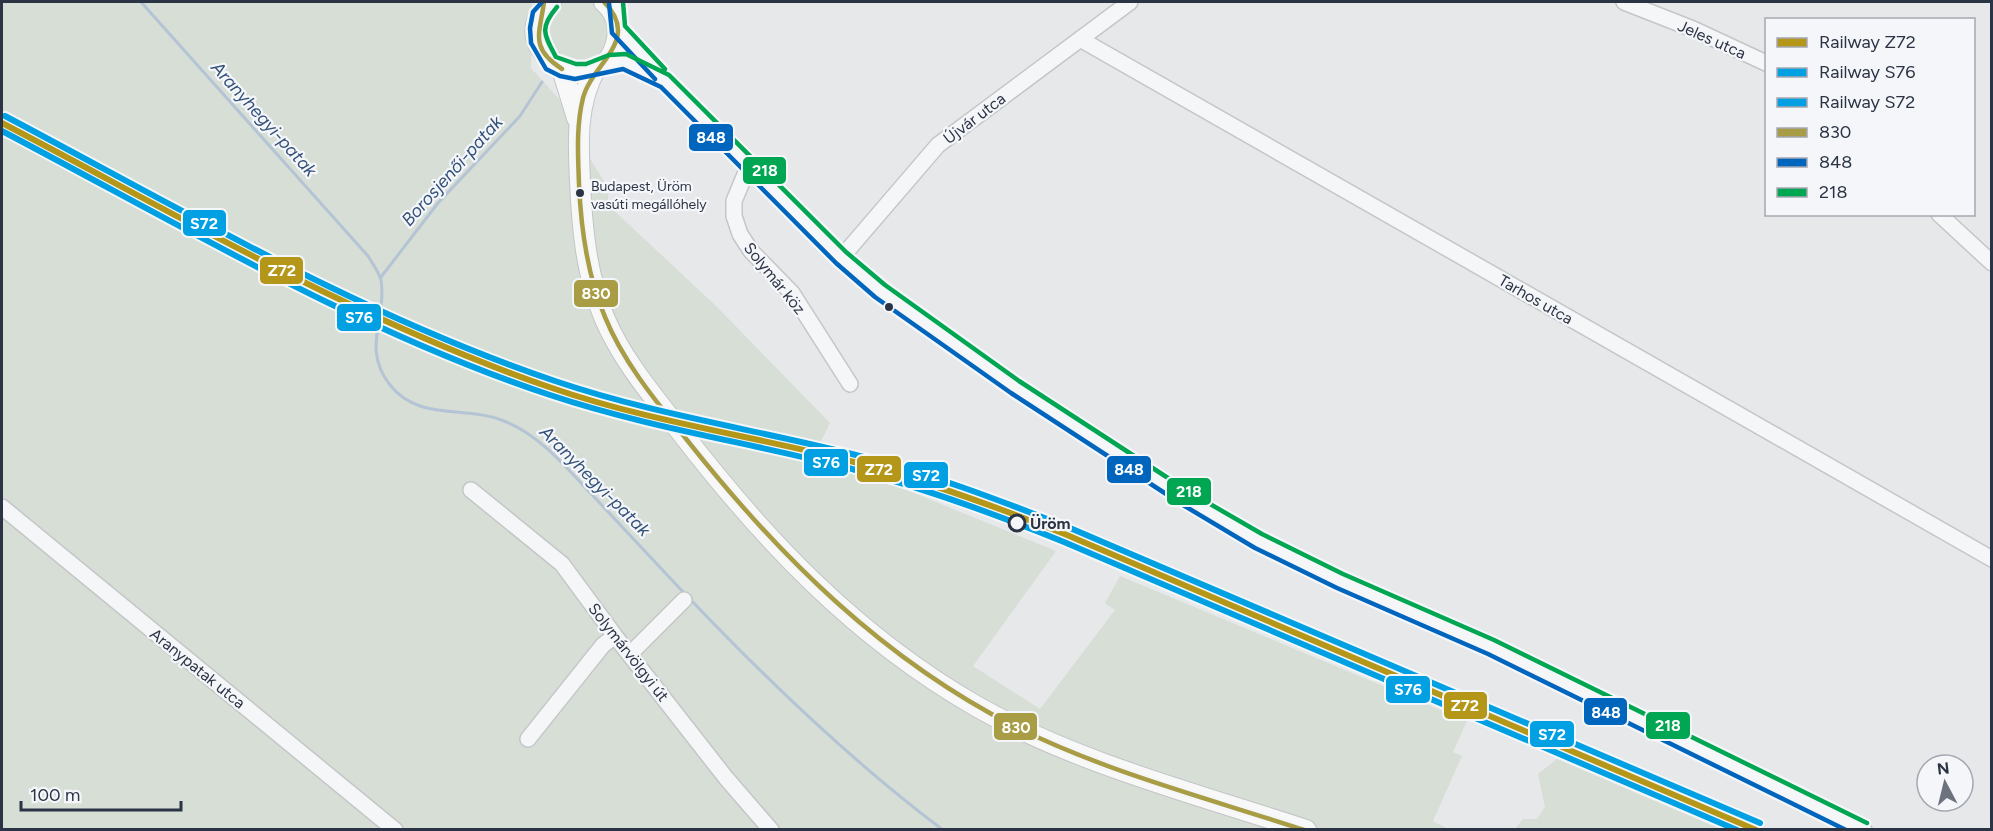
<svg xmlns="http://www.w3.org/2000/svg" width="1993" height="831" font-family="Figtree,sans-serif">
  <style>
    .green { fill: #d6ded6 }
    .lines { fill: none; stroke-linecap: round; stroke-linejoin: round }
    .stream { stroke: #b4c4d5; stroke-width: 3 }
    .minor-casing { stroke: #c4c6c8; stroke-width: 18 }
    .major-casing { stroke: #c2c5c8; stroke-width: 22 }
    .minor { stroke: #f5f6f7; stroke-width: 15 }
    .major { stroke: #f8f8f8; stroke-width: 20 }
    .bus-1-casing { stroke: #f4f6f9; stroke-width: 9 }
    .bus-2-casing { stroke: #f4f6f9; stroke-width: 9 }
    .bus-3-casing { stroke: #f4f6f9; stroke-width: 9 }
    .bus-1 { stroke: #a89c44; stroke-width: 4.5 }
    .bus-2 { stroke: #0065bd; stroke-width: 4.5 }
    .bus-3 { stroke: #00a651; stroke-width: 4.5 }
    .rail-1-casing { stroke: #f4f6f9; stroke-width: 10 }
    .rail-2-casing { stroke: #f4f6f9; stroke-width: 10 }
    .rail-3-casing { stroke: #f4f6f9; stroke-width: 10 }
    .rail-1 { stroke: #b49718; stroke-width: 6 }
    .rail-2 { stroke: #00a0e3; stroke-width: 6 }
    .rail-3 { stroke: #00a0e3; stroke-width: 6 }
    .bus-dot { fill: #2b3445; stroke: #f4f6f9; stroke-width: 2 }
    .stop-dot { fill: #f4f6f9; stroke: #2b3445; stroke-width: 3 }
    .labels { text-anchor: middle; stroke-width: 4.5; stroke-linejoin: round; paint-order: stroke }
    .bus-label { font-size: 14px; fill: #2b3445; stroke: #f4f6f9; text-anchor: start }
    .street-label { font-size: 16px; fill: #2b3445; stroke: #f4f6f9 }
    .stop-label { font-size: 16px; font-weight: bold; fill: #2b3445; stroke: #f4f6f9; text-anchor: start }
    .water-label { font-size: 18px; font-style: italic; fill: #34527a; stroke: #f4f6f9 }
    .line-badge { stroke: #f4f6f9; stroke-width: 2 }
    .badge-label { font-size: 16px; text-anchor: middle; font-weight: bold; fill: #fff }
  </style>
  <rect width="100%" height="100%" fill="#e6e8ea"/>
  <!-- green -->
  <path class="green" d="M546 31a32 32 0 1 1 64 0a32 32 0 1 1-64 0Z
    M2,2H532L531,68L559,99L576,136L608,188V205L716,306L830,423L821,441L887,482L1056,551L973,666L1040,709L1115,610L1105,603L1120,576L1467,721L1453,752L1462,756L1433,821L1448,829L2,830Z
    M1557,759L1720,829H1515L1523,819H1537L1545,807L1538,774Z"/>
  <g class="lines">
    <!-- stream -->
    <path class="stream" d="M141,2L368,256C372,263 379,272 381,280C387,319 361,348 390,385C419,422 466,405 504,421C542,436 569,471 597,500C626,531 656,563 685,594
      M381,277L438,203L520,116L542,82
      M689,598C768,681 851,761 943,830"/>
    <!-- minor casing -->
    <g class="minor-casing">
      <path id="minor" d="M1624,2L1693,29L1766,63
        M618,29L654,65L665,81L841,258L880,291L1015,387L1187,499L1258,541L1340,581L1491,647L1864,830
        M1080,39L1992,559
        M602,64C625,57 641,67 660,78
        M749,165L734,201V216L740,234L751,251L792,293L850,384
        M1939,214L1992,263
        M841,258L938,145L1130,2
        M471,490L562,564L615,636L726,778L771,830
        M2,507L395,830
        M631,653L684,600
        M528,739L603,645L615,636"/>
    </g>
    <!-- major casing -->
    <g class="major-casing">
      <path id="major" d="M551,2C496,48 603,112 617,39C620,25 615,11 604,2
        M596,68C576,103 578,142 580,181C582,227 586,274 604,317C622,360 653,396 681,432C765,541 856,637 976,706C1076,763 1197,794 1306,830
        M562,69L577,118"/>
    </g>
    <!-- minor -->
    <use href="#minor" class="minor"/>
    <!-- major -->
    <use href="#major" class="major"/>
    <!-- bus-1 casing -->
    <g class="bus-1-casing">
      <path id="bus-1" d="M544,2C540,33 529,48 562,69
        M604,2C642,40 592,63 583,98C576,126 578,156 579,184C581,230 587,275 605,317C624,364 659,405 691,445C781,558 883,659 1014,726C1106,772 1207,798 1304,830"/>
    </g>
    <!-- bus-2 casing -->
    <g class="bus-2-casing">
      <path id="bus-2" d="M542,2L533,12L530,28L531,43L546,69L560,76L575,79L623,69L661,87L836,263L875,297L1011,393L1183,505L1255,548L1337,588L1488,654L1846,830
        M609,3L612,33L655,79"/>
    </g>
    <!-- bus-3 casing -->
    <g class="bus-3-casing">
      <path id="bus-3" d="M623,2L625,26L665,69
        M557,7C539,28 544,35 556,57L576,64H586L609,55L626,54L669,75L846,252L885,285L1019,381L1191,493L1262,534L1343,574L1494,640L1867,823"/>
    </g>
    <!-- bus-1 -->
    <use href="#bus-1" class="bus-1"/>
    <!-- bus-2 -->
    <use href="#bus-2" class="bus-2"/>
    <!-- bus-3 -->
    <use href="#bus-3" class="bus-3"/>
    <!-- rail-1 casing -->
    <g class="rail-1-casing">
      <path id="rail-1" d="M2,123C182,217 359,322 552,388C650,422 754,436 854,462C927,481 997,507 1067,535L1756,830"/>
    </g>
    <!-- rail-2 casing -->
    <g class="rail-2-casing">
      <path id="rail-2" d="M2,131C181,225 358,331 550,395C649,428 752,443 852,469C924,488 995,514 1064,542L1737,830"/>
    </g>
    <!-- rail-3 casing -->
    <g class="rail-3-casing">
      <path id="rail-3" d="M5,116C185,211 362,316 555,381C652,414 753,429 852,454C926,472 999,500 1070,528L1760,823"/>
    </g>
    <!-- rail-1 -->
    <use href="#rail-1" class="rail-1"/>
    <!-- rail-2 -->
    <use href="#rail-2" class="rail-2"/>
    <!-- rail-3 -->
    <use href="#rail-3" class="rail-3"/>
  </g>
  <!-- markers -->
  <g class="bus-dot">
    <circle cx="580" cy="193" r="5"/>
    <circle cx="889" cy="307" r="5"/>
  </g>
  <circle class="stop-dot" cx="1017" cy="523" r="8"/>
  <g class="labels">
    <!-- bus labels -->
    <g class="bus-label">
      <text x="591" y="191">Budapest, Üröm<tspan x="591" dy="18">vasúti megállóhely</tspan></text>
    </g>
    <!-- street labels -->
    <g class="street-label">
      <text transform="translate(1712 39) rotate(24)" y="6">Jeles utca</text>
      <text transform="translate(974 118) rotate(-37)" y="6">Újvár utca</text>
      <text transform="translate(775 278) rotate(51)" y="6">Solymár köz</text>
      <text transform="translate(1536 299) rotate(30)" y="6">Tarhos utca</text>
      <text transform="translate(629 652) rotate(52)" y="6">Solymárvölgyi út</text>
      <text transform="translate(198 668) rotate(39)" y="6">Aranypatak utca</text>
    </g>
    <!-- stop labels -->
    <g class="stop-label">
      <text x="1030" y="529">Üröm</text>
    </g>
    <!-- water labels -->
    <g class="water-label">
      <text transform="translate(264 119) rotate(48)" y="6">Aranyhegyi-patak</text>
      <text transform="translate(452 171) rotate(-48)" y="6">Borosjenői-patak</text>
      <text transform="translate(595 481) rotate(45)" y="6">Aranyhegyi-patak</text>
    </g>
  </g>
  <g class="line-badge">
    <rect x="688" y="123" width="46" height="29" rx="6" fill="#0065bd"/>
    <rect x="742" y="156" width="45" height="29" rx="6" fill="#00a651"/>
    <rect x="182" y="209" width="45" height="28" rx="6" fill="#00a0e3"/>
    <rect x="259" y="256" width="45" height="29" rx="6" fill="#b49718"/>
    <rect x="573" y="279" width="46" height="29" rx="6" fill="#a89c44"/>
    <rect x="336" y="303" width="46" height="29" rx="6" fill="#00a0e3"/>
    <rect x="803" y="448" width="46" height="29" rx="6" fill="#00a0e3"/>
    <rect x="856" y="455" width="46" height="28" rx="6" fill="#b49718"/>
    <rect x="1106" y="455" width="46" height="29" rx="6" fill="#0065bd"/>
    <rect x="903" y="461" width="46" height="28" rx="6" fill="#00a0e3"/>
    <rect x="1166" y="477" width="46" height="29" rx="6" fill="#00a651"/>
    <rect x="1385" y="675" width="46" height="29" rx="6" fill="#00a0e3"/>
    <rect x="1443" y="691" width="45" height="29" rx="6" fill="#b49718"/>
    <rect x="1583" y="697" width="45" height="29" rx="6" fill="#0065bd"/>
    <rect x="1645" y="711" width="46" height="29" rx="6" fill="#00a651"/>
    <rect x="993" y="712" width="45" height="29" rx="6" fill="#a89c44"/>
    <rect x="1529" y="720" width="46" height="28" rx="6" fill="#00a0e3"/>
  </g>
  <g class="badge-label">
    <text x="711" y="143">848</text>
    <text x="765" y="176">218</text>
    <text x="204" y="229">S72</text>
    <text x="282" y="276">Z72</text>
    <text x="596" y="299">830</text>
    <text x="359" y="323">S76</text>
    <text x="826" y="468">S76</text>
    <text x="879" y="475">Z72</text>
    <text x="1129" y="475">848</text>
    <text x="926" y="481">S72</text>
    <text x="1189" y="497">218</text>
    <text x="1408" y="695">S76</text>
    <text x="1465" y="711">Z72</text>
    <text x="1606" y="718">848</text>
    <text x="1668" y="731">218</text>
    <text x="1016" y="733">830</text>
    <text x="1552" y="740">S72</text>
  </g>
  <!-- border -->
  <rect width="1993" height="831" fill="none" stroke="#2b3445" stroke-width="6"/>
  <!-- legend -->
  <rect x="1765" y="18" width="210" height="198" fill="#f4f6f9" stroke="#a4a8b1" stroke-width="1.5"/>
  <rect x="1777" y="38" width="30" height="9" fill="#b49718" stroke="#a4a8b1" stroke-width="1.5"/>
  <text x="1819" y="48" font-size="18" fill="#2b3445">Railway Z72</text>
  <rect x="1777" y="68" width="30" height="9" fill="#00a0e3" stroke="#a4a8b1" stroke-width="1.5"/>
  <text x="1819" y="78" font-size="18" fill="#2b3445">Railway S76</text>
  <rect x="1777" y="98" width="30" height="9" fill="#00a0e3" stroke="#a4a8b1" stroke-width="1.5"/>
  <text x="1819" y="108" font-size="18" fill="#2b3445">Railway S72</text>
  <rect x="1777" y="128" width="30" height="9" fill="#a89c44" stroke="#a4a8b1" stroke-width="1.5"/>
  <text x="1819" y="138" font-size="18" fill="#2b3445">830</text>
  <rect x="1777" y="158" width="30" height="9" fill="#0065bd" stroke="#a4a8b1" stroke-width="1.5"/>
  <text x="1819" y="168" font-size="18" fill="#2b3445">848</text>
  <rect x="1777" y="188" width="30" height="9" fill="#00a651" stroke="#a4a8b1" stroke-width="1.5"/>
  <text x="1819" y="198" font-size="18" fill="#2b3445">218</text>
  <!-- north arrow -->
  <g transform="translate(1945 783) rotate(353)"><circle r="28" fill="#f4f6f9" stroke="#a4a8b1" stroke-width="1.5"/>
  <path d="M0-4.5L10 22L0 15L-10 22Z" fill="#6c737f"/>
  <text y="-9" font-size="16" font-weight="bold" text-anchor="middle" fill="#2b3445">N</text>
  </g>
  <!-- scale -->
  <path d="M21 801v9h160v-9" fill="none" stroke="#2b3445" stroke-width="3"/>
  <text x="30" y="801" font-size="18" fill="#2b3445" stroke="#f4f6f9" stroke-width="4.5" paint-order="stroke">100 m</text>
</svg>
